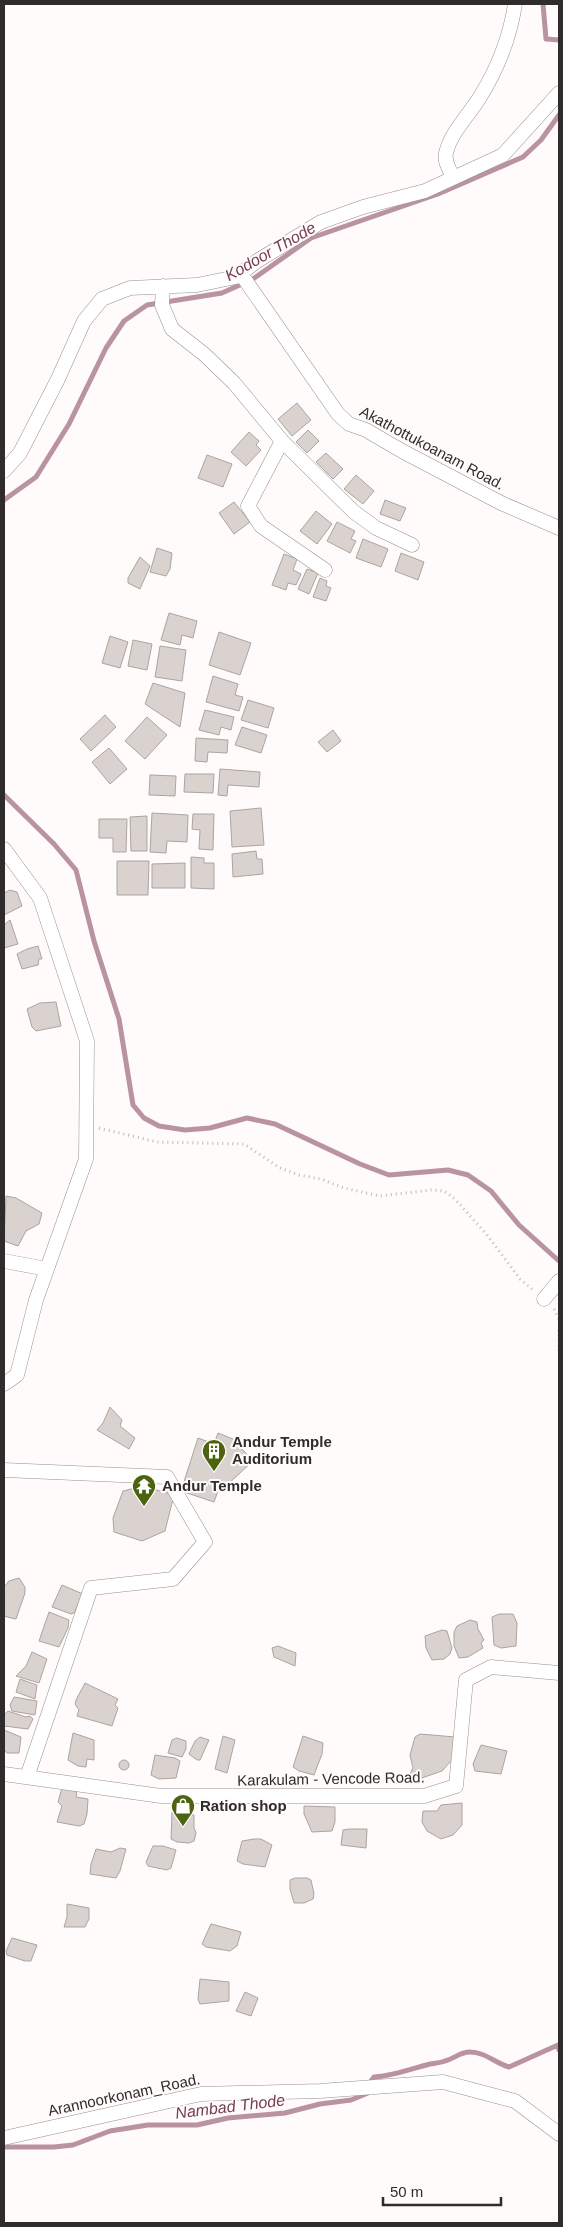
<svg xmlns="http://www.w3.org/2000/svg" width="563" height="2227" font-family="Helvetica,sans-serif">
  <style>
    .lines { fill: none; stroke-linecap: round; stroke-linejoin: round }
    .stream { stroke: #ba93a2; stroke-width: 5 }
    .building { fill: #d9d2ce; stroke: #aca4a1 }
    .minor-casing { stroke: #99908f; stroke-width: 15 }
    .path { stroke: #bdbab9; stroke-width: 3; stroke-dasharray: 1 4; stroke-linecap: butt }
    .minor { stroke: #fff; stroke-width: 14 }
    .labels { text-anchor: middle; stroke-width: 4; stroke-linejoin: round; paint-order: stroke }
    .street-label { font-size: 15px; fill: #2f2c2b; stroke: #fefbfa }
    .poi-label { font-size: 15px; font-weight: bold; fill: #2f2c2b; stroke: #fefbfa; text-anchor: start }
    .water-label { font-size: 16px; font-style: italic; fill: #733d54; stroke: #fefbfa }
  </style>
  <rect width="100%" height="100%" fill="#fefbfa"/>
  <g class="lines">
    <!-- stream -->
    <path class="stream" d="M543,4L546,39L559,40
      M4,500L36,477L69,424L106,348L124,321L147,305L222,293L253,279L311,238L438,194L523,157L541,140L559,115
      M4,795L54,844L76,870L94,941L119,1019L133,1105L144,1118L159,1126L185,1130L210,1128L247,1118L275,1124L360,1164L389,1175L448,1170L468,1175L491,1191L519,1225L559,1261
      M4,2147H54L73,2145L110,2131L148,2125H197L228,2118L285,2113L320,2104L351,2100L368,2093L369,2084L374,2077C394,2076 410,2069 430,2064C435,2063 440,2063 445,2061C454,2059 459,2052 470,2052C485,2052 495,2063 509,2067L558,2045L559,2050"/>
  </g>
  <!-- building -->
  <path class="building" d="M297,403L311,420L292,436L278,419Z
    M308,430L319,441L307,453L296,442Z
    M249,432L259,441L256,445L261,450L246,466L231,452Z
    M326,453L343,469L333,479L316,462Z
    M207,455L232,464L223,487L198,478Z
    M356,475L374,491L363,504L344,489Z
    M385,500L406,508L400,521L380,514Z
    M234,502L250,522L234,534L219,513Z
    M316,511L332,524L317,544L300,531Z
    M337,522L355,531L351,539L356,541L350,553L327,541Z
    M363,539L388,549L381,567L356,558Z
    M157,548L172,553L170,569L166,576L150,572Z
    M401,553L424,562L418,580L395,571Z
    M284,554L297,559L293,570L301,574L296,585L288,583L286,590L272,585Z
    M140,557L150,566L140,589L128,583V578Z
    M307,569L318,573L309,594L298,589Z
    M320,578L327,581L326,586L331,588L326,601L313,597Z
    M169,613L197,621L193,638L182,635L180,645L161,640Z
    M219,632L251,643L240,675L209,665Z
    M110,636L128,642L120,668L102,663Z
    M133,640L152,644L147,670L128,666Z
    M160,646L186,650L182,681L155,677Z
    M213,676L238,684L235,695L243,697L239,711L206,702Z
    M153,683L185,693L180,727L145,704Z
    M248,700L274,708L268,728L241,720Z
    M205,710L234,717L231,730L221,727L219,735L199,730Z
    M105,715L116,727L91,751L80,739Z
    M147,717L167,735L145,759L125,741Z
    M242,727L267,735L261,753L235,745Z
    M333,730L341,741L327,752L318,742Z
    M196,738L228,740L227,753L208,752L207,762L195,761Z
    M109,748L127,769L110,784L92,762Z
    M220,769L260,772L259,787L228,785L227,796L218,795Z
    M185,774H214L213,793L184,792Z
    M150,775L176,776L175,796L149,795Z
    M261,808L264,845L232,847L230,811Z
    M152,813L188,815L187,842L167,841L166,853L150,852Z
    M193,814H214L213,850L199,849L200,830L192,829Z
    M147,816V851H131L130,817Z
    M99,819H127L126,852H113V838H99Z
    M256,851L257,859H262L263,874L233,877L232,854Z
    M191,857L204,858V863H214V889L191,888Z
    M117,861H149L148,895H117Z
    M185,863V888H152V864Z
    M10,890L17,892L22,906L4,915V893Z
    M10,920L18,944L4,948V925Z
    M38,946L42,959H39L38,965L22,969L17,954L27,949Z
    M56,1002L61,1026L36,1031L32,1027L27,1009L40,1003Z
    M6,1196L16,1198L42,1213L39,1224L26,1231L18,1246L4,1241Z
    M110,1407L122,1420L120,1426L135,1438L129,1449L97,1430L103,1423Z
    M218,1433L233,1439L253,1461L227,1485L221,1483L214,1502L181,1491L198,1438L214,1444Z
    M143,1486L174,1495L165,1531L142,1541L114,1532L113,1518L123,1491Z
    M19,1578L25,1587V1593L16,1619L11,1618L4,1616V1587L9,1581Z
    M62,1585L83,1594L74,1613L71,1614L52,1607Z
    M49,1612L69,1620L68,1628L59,1647L39,1641Z
    M499,1614H513L517,1623L516,1646L501,1648L494,1645L492,1617Z
    M470,1620L477,1622L478,1629L484,1640L481,1643L483,1648L468,1657L459,1658L454,1646V1632L457,1626Z
    M442,1630L447,1631L452,1648L450,1654L444,1659L432,1660L426,1648L425,1636Z
    M278,1646L296,1653L295,1666L274,1657L272,1648Z
    M32,1652L47,1659L39,1683L16,1676L26,1666Z
    M20,1679L37,1685L35,1699L16,1692Z
    M85,1683L118,1699L115,1705L118,1708L112,1726L77,1716L79,1710L75,1704L76,1700Z
    M14,1697L37,1701L35,1715L12,1711L10,1705Z
    M8,1711L26,1717L30,1716L33,1719L28,1729L4,1726V1715Z
    M4,1730L21,1737L19,1753H7L4,1750Z
    M73,1733L94,1740V1760L87,1759L86,1767L78,1766L68,1760Z
    M420,1734L455,1737L452,1760L442,1771L413,1781L410,1774L413,1768L410,1755L415,1737Z
    M223,1736L235,1740L227,1773L215,1769Z
    M303,1736L323,1743L322,1754L314,1775L299,1771L293,1767Z
    M200,1737L209,1740L200,1760H197L189,1754L195,1741Z
    M177,1738L186,1741V1749L182,1757L168,1753L172,1740Z
    M481,1745L507,1751L501,1774L475,1771L473,1764Z
    M155,1755L175,1758L180,1761L176,1778L159,1779L151,1775Z
    M119 1765a5 5 0 1 1 10 0a5 5 0 1 1-10 0Z
    M62,1788L72,1789L77,1793L76,1797L88,1799L87,1814L84,1824L79,1826L57,1822L62,1806L58,1802Z
    M462,1803V1825L453,1835L441,1839L427,1831L422,1822L423,1811H437L441,1805Z
    M304,1806L335,1807V1822L332,1831L312,1832L304,1814Z
    M172,1812L194,1815V1828L196,1833L194,1841L189,1843L177,1842L171,1839Z
    M349,1829H367L366,1848L341,1845L343,1830Z
    M254,1839H261L272,1845L265,1867L243,1864L237,1861L242,1841Z
    M153,1846H163L176,1850L171,1868L167,1870L148,1866L146,1862Z
    M120,1848L126,1849L120,1871L116,1878L90,1874L91,1864L96,1849L111,1852Z
    M295,1878H307L311,1880L314,1894L313,1899L304,1903H294L290,1889V1880Z
    M67,1904L89,1908V1919L85,1927H64L67,1917Z
    M211,1924L241,1932L237,1946L230,1951L206,1947L202,1944Z
    M12,1938L37,1945L31,1961H25L7,1955L6,1951Z
    M200,1979L229,1982V2001L200,2004L198,1999Z
    M245,1992L258,1998L251,2016L236,2011Z"/>
  <g class="lines">
    <!-- minor casing -->
    <g class="minor-casing">
      <path id="minor" d="M453,178C450,169 444,163 446,153C451,132 469,115 480,97C498,68 510,37 515,4
        M241,274L338,414L349,424L366,430L402,451L501,503L559,528
        M163,286L162,305L172,329L205,355L234,383L282,441L354,512L376,528L412,545
        M282,441L248,506L261,526L325,570
        M4,471L20,453L58,379L84,321L102,299L130,288L197,285L236,277L257,261L321,222L363,207L425,191L503,155L559,93
        M4,849L40,898L87,1041L86,1159L36,1300L17,1375L4,1384
        M4,1261L47,1269
        M544,1299L559,1281
        M4,1470L167,1477L205,1542L173,1579L91,1588L27,1777
        M4,1774L161,1796H424L456,1786L466,1680L491,1667L559,1673
        M4,2138L201,2094L320,2091L443,2082L515,2101L559,2134"/>
    </g>
    <!-- path -->
    <path class="path" d="M99,1128L157,1142L244,1144L280,1168L299,1175L321,1179L344,1188L380,1196L431,1190L444,1191L455,1199L487,1235L520,1279L534,1291
      M554,1309L559,1319
      M559,1330V1354"/>
    <!-- minor -->
    <use href="#minor" class="minor"/>
  </g>
  <!-- icons -->
  <defs>
    <g id="building-pin" transform="scale(1.25)"><path d="M0 17L-7.5 6A9.5 9.5 0 1 1 7.5 6Z" fill="#4c6310" stroke="#fefbfa"/><path d="M-4-6H4V6H1V3H-1V6H-4ZM-2.5-4.3h1.7v1.8h-1.7ZM.8-4.3h1.7v1.8H.8ZM-2.5-1h1.7V.8h-1.7ZM.8-1h1.7V.8H.8Z" fill="#fff"/></g>
    <g id="temple-pin" transform="scale(1.25)"><path d="M0 17L-7.5 6A9.5 9.5 0 1 1 7.5 6Z" fill="#4c6310" stroke="#fefbfa"/><path d="M0-6L5-2H3V0L6.5 2.5H4V6H1.5V3h-3V6H-4V2.5H-6.5L-3 0V-2H-5Z" fill="#fff"/></g>
    <g id="shop-pin" transform="scale(1.25)"><path d="M0 17L-7.5 6A9.5 9.5 0 1 1 7.5 6Z" fill="#4c6310" stroke="#fefbfa"/><path d="M-5-2.5h2.3a2.7 3.5 0 0 1 5.4 0H5L5.5 6h-11ZM-1.5-2.5h3a1.5 2.3 0 0 0-3 0Z" fill="#fff"/></g>
  </defs>
  <g fill-rule="evenodd">
    <use href="#building-pin" x="214" y="1451"/>
    <use href="#temple-pin" x="144" y="1486"/>
    <use href="#shop-pin" x="183" y="1806"/>
  </g>
  <g class="labels">
    <!-- street labels -->
    <g class="street-label">
      <text transform="translate(432 448) rotate(28)" y="5">Akathottukoanam Road.</text>
      <text transform="translate(331 1779) rotate(-1)" y="5">Karakulam - Vencode Road.</text>
      <text transform="translate(124 2095) rotate(-12)" y="5">Arannoorkonam_Road.</text>
    </g>
    <!-- poi labels -->
    <g class="poi-label">
      <text x="232" y="1447">Andur Temple<tspan x="232" dy="17">Auditorium</tspan></text>
      <text x="162" y="1491">Andur Temple</text>
      <text x="200" y="1811">Ration shop</text>
    </g>
    <!-- water labels -->
    <g class="water-label">
      <text transform="translate(270 251) rotate(-30)" y="6">Kodoor Thode</text>
      <text transform="translate(230 2106) rotate(-7)" y="6">Nambad Thode</text>
    </g>
  </g>
  <!-- border -->
  <rect width="563" height="2227" fill="none" stroke="#2f2c2b" stroke-width="10"/>
  <!-- scale -->
  <path d="M383 2197v8h118v-8" fill="none" stroke="#2f2c2b" stroke-width="2.5"/>
  <text x="390" y="2197" font-size="15" fill="#2f2c2b" stroke="#fefbfa" stroke-width="4" paint-order="stroke">50 m</text>
</svg>
